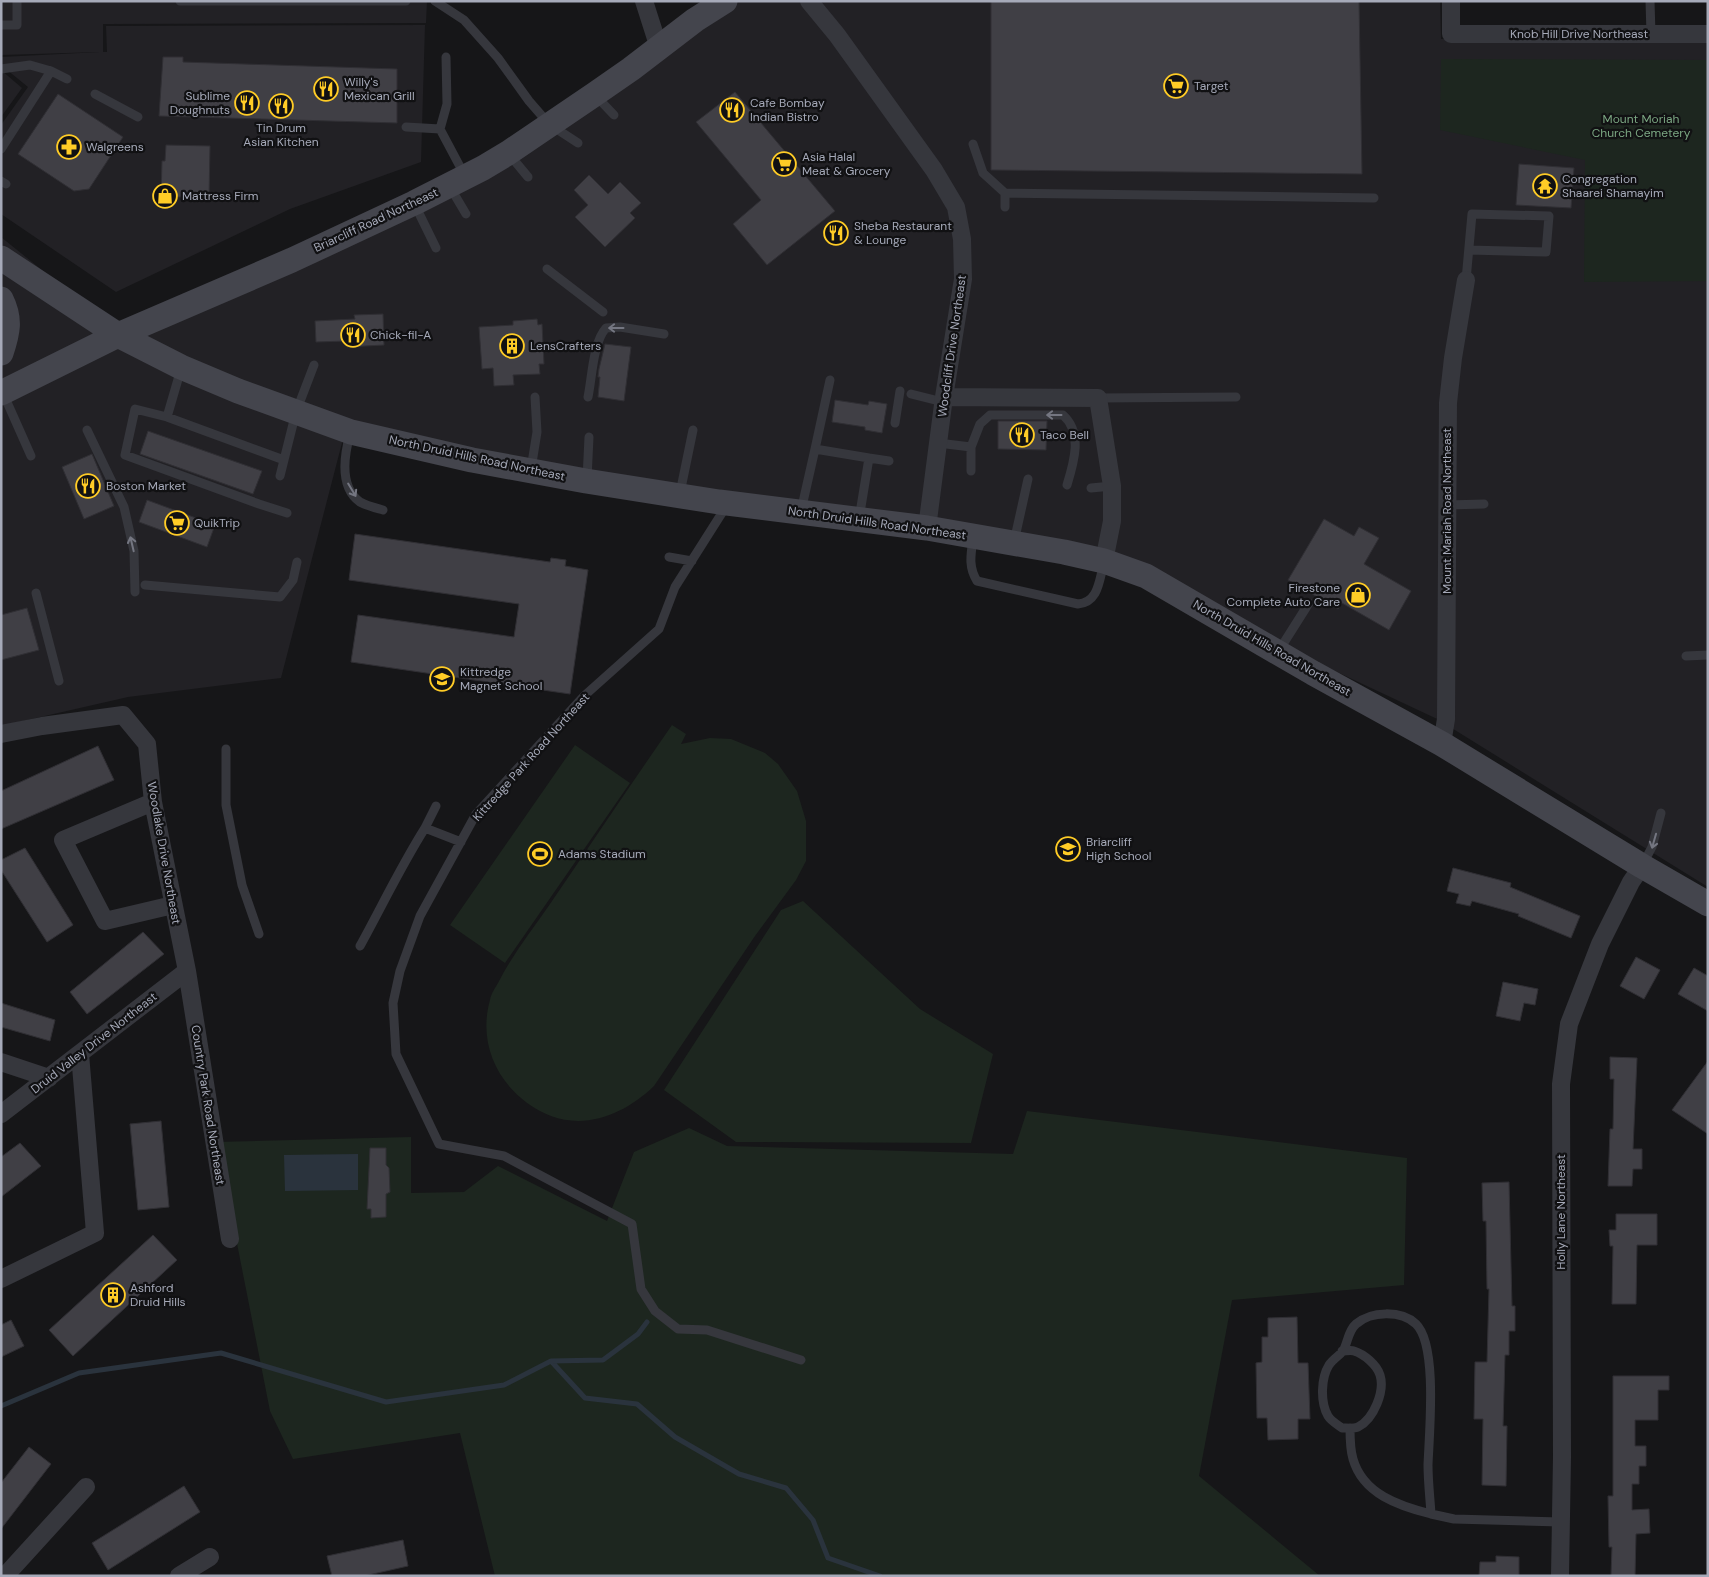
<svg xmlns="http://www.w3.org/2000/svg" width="1709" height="1577" font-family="'DM Sans',sans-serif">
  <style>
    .built { fill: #222125 }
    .green { fill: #1d261f }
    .water { fill: #2a333d }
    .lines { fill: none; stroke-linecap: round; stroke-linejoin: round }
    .stream { stroke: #2a333d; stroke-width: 5 }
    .building { fill: #403f45; stroke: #302f34 }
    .lane { stroke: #36373d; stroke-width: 9 }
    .street { stroke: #36373d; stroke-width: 18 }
    .secondary { stroke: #44454d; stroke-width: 25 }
    .oneway { stroke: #747681 }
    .labels { text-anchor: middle; stroke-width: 4.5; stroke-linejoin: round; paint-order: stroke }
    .street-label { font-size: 12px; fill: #a6aab9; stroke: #111113 }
    .poi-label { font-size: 12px; fill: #a6aab9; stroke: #111113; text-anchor: start }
    .park-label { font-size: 12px; fill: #7ba682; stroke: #111113 }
  </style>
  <rect width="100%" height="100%" fill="#161618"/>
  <!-- built -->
  <path class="built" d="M1,1H427L426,23L103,24V52H107L106,26L425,25L421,162L290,209L116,292L1,214V125L28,87L1,65V57L100,52L1,55Z
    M719,1H1440L1441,39H1708V887L1450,727V725L1126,573L343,439L281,678L128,697L1,726V237L125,337L423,196Z
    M1,70L22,88L1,117Z"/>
  <!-- green -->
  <path class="green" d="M1441,59L1708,60V281L1584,282L1585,160L1440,130Z
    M672,725L686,734L681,744L710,738L731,739L765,753L778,764L797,791L806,821V861L796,880L755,936L654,1086C627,1112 589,1130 551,1116C504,1097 476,1050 490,1000C491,994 495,988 498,983C512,955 532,930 550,904C591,844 631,784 672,725Z
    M575,745L630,783L505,963L450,925Z
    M803,901L920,1009L993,1054L971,1143L736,1142L664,1090L781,910Z
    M1027,1111L1407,1158L1404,1285L1232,1300L1199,1476L1320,1576H495L460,1433L293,1459L270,1411L217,1142L411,1137V1193L464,1192L498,1166L607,1221L634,1152L689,1128L727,1146L1013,1154Z"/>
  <!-- water -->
  <path class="water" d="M358,1154V1190L285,1191L284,1155Z"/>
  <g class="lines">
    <!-- stream -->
    <path class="stream" d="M551,1361L603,1360L638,1334L647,1322
      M1,1406L79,1373L221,1353L386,1402L504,1385L551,1361L585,1398L637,1404L675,1437L739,1474L786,1488L813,1520L828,1558L880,1576"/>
  </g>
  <!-- building -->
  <path class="building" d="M991,1H1359L1362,174L991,170Z
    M163,57H183V62L397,69V123L159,116Z
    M735,92L835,211L767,265L733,224L761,200L696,122Z
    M58,94L123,137L89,189L74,191L18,154Z
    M166,145L210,146L209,197H161L162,161H165Z
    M1519,164L1574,168L1571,208L1516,205Z
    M589,175L608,194L620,182L641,203L630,213L635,218L605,247L575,217L588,205L574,190Z
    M383,314L384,345L347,347L346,341L316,342L315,321L355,319L354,315Z
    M537,319L538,325L542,324L544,364H539L540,374L513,375L514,385L494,386L493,368L482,369L479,327L513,325V321Z
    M605,344L631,347L624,401L598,397L600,377H598L599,369Z
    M835,400L868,405L869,401L887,404L882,433L865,430V427L832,422Z
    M998,421H1047L1046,450L998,449Z
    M148,431L262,471L253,494L140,454Z
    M92,454L114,506L84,519L62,467Z
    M147,500L215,525L207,547L139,522Z
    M1324,519L1354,536L1359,527L1379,538L1364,564L1411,591L1389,630L1342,603L1338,609L1288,580Z
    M355,534L550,562L551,558L566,560L565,566L588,570L570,694L351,662L358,615L514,637L519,604L349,580Z
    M27,608L39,650L1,660V615Z
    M98,746L114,780L1,829V791Z
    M25,848L73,925L47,942L1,870V860Z
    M1453,868L1511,883L1510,887L1580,916L1571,938L1518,916L1519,914L1472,901L1470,906L1456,903L1459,894L1447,891Z
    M143,932L164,954L87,1014L70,992Z
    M1636,957L1660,970L1644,999L1620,986Z
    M1694,968L1708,976V1011L1678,994Z
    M1503,982L1538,989L1535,1005L1524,1003L1520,1021L1496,1016Z
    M1,1003L55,1020L50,1041L1,1027Z
    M1610,1057L1637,1058L1633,1149H1642V1169H1633L1632,1186H1608L1610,1129H1613L1614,1079H1610Z
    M1708,1061V1134L1672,1110Z
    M161,1121L169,1207L138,1210L130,1124Z
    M20,1143L41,1166L1,1197V1157Z
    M370,1148H386V1165L389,1168L390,1192L386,1194V1217L371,1218V1209H367Z
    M1509,1182L1512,1306H1515V1331H1509V1355H1505L1503,1426H1507L1506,1486L1482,1485L1483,1419H1474L1475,1362H1487L1489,1289H1487L1486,1221H1483L1482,1183Z
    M1616,1214H1657V1245H1637L1636,1304H1612L1613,1246H1610L1609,1230H1616Z
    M153,1235L177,1260L73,1356L49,1330Z
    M1297,1317L1298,1363H1308L1310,1419H1298V1439L1268,1440L1267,1418H1257L1256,1363L1262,1362V1337H1268V1318Z
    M11,1320L24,1346L1,1357V1325Z
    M1613,1376H1669V1390H1658V1420H1635V1446H1646V1466H1639V1484H1632V1510L1649,1509L1650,1533L1636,1534L1635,1576H1611L1612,1547H1609L1608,1496H1613Z
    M29,1447L51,1464L1,1529V1483Z
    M184,1486L200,1512L108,1570L92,1543Z
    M403,1540L408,1566L364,1576H332L327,1556Z
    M1496,1556L1519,1557V1575L1479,1576L1480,1562H1496Z"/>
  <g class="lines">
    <!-- lane -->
    <path class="lane" d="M180,1H406
      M435,1L464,20L498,58L529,101L549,124L578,143
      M1650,1L1651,34
      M1,25H17V1
      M1,69L30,65L51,71
      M95,94L138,117
      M595,95L614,115
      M406,127L440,129L465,176
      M440,129L447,104L446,57
      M973,144L983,173L1005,193V207
      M1,149L51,71L67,79
      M508,153L528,177
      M1,181L6,184
      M450,187L466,214
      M1005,193L1374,198
      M414,203L436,248
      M547,269L603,312
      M1466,280L1472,214L1549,216L1546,252L1469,250
      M3,393L31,456
      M911,394L943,402
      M588,397C592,378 593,342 606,328L620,327L664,334
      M1098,398L1236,397
      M167,417L181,369
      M895,423L900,391
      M87,430L124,507L134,551L135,592
      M350,434C344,456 339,487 360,502C367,506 376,508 383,510
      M938,443L971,447V471
      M971,447L980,424L990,415H1063C1083,433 1074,462 1067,485
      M815,449L830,380
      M869,458L889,461
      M284,460L167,417L135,409L125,455L259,504L287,513
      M531,469L537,432L535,397
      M280,476L296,412L314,365
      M587,479L589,437
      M1091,488L1112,486
      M680,493L693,430
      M727,505L675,587L659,629L584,696L476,814L420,916L400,971L393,1003L396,1054L439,1144L504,1156L632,1224L641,1289L655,1311L678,1329L707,1330L801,1360
      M1447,505L1484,504
      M801,511L815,449L869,458L859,519
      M973,539C971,554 968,567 977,581L1078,604C1099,602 1099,580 1104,563
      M1014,542L1028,479
      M669,557L692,561
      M145,585L280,597L293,580L297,562
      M36,593L59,681
      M1278,652L1309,603
      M1686,656L1708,655
      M226,749V805L242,885L259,934
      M436,806L425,828L461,842
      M1643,864L1652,847L1661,813
      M360,946C382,906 401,866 425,828
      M1342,1351C1346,1351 1351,1350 1354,1351C1364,1354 1377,1365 1380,1375C1385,1391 1374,1419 1358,1427C1354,1429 1347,1428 1342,1428C1338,1425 1331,1421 1328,1416C1320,1402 1321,1378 1329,1365C1333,1359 1339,1356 1343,1351C1348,1342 1348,1331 1356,1324C1371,1311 1401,1310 1416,1324C1438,1345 1429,1435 1428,1465C1428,1481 1430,1498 1431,1514L1454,1519L1560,1522
      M1350,1428C1350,1438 1350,1449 1353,1459C1363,1494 1399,1506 1431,1514"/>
    <!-- street -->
    <path class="street" d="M644,1L659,48
      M809,1L837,35L934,170L956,207L962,239L963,279L944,397L927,528
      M1451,1V34H1708
      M944,397L1098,398L1112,486V521L1104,561
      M1,734L42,726L123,715L147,744L153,802L187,971L230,1239
      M1442,744L1446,719L1448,403L1453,358L1466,280
      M153,802L63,840L105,921L173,905
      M1,1062L49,1078
      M1,1114L187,971
      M1,1279L95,1233L80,1054
      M5,1576L86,1487
      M179,1576L210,1557
      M1560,1576L1562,1457L1561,1084L1569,1024L1600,944L1631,882L1642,866"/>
    <!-- secondary -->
    <path class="secondary" d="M1,258L118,335L181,367L238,391L351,432L472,460L586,481L719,502L927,528L1064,552L1104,561L1146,576L1313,673L1442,744L1642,866L1708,904
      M1,299C11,319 8,332 1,353
      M1,393L118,335L292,260L414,203L483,168L508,153L595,94L631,69L695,20L725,1"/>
  </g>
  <!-- one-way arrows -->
  <defs><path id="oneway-shaft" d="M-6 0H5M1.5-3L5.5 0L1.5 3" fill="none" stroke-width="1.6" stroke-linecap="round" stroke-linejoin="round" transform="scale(1.25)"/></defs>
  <g class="oneway">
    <use href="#oneway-shaft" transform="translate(616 328) rotate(180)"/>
    <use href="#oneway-shaft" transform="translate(1054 415) rotate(180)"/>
    <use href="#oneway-shaft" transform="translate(352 490) rotate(59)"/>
    <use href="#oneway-shaft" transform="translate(132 544) rotate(-103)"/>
    <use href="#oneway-shaft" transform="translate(1654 841) rotate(106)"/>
  </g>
  <!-- icons -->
  <defs>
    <g id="supermarket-ring" transform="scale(1.25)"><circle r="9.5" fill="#111113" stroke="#ffcc26" stroke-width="1.5"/><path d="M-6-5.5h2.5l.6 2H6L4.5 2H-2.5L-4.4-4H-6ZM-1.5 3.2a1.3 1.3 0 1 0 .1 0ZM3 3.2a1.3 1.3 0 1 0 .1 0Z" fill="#ffcc26"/></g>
    <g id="restaurant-ring" transform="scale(1.25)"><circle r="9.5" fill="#111113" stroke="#ffcc26" stroke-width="1.5"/><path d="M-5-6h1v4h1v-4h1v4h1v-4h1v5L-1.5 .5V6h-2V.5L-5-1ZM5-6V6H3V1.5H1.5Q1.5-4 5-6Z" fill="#ffcc26"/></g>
    <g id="pharmacy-ring" transform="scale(1.25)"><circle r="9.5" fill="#111113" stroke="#ffcc26" stroke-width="1.5"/><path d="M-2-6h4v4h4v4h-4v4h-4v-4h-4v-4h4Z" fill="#ffcc26"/></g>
    <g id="temple-ring" transform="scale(1.25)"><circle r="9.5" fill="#111113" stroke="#ffcc26" stroke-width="1.5"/><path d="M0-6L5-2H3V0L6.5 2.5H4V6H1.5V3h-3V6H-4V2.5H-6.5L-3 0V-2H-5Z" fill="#ffcc26"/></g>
    <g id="shop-ring" transform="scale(1.25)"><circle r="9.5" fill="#111113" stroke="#ffcc26" stroke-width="1.5"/><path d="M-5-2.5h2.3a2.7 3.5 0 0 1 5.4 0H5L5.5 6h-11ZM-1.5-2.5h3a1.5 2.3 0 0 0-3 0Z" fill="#ffcc26"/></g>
    <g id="building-ring" transform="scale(1.25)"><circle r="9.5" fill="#111113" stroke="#ffcc26" stroke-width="1.5"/><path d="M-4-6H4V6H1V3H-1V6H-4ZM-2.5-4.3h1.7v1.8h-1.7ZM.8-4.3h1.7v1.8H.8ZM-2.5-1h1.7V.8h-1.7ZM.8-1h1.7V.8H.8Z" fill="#ffcc26"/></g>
    <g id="school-ring" transform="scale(1.25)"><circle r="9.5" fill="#111113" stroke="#ffcc26" stroke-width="1.5"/><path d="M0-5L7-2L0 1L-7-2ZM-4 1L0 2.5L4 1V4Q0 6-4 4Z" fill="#ffcc26"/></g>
    <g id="stadium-ring" transform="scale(1.25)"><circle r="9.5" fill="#111113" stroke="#ffcc26" stroke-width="1.5"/><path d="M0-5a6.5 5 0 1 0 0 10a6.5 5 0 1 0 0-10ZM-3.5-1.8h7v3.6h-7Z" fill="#ffcc26"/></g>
  </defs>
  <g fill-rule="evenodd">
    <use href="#supermarket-ring" x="1176" y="86"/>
    <use href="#restaurant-ring" x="326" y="89"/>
    <use href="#restaurant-ring" x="247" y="103"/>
    <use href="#restaurant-ring" x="281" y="106"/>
    <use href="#restaurant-ring" x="732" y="110"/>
    <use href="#pharmacy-ring" x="69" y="147"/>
    <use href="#supermarket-ring" x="784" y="164"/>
    <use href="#temple-ring" x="1545" y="186"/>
    <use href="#shop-ring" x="165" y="196"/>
    <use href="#restaurant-ring" x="836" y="233"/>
    <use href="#restaurant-ring" x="353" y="335"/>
    <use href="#building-ring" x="512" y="346"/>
    <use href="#restaurant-ring" x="1022" y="435"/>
    <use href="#restaurant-ring" x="88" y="486"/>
    <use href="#supermarket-ring" x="177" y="523"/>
    <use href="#shop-ring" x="1358" y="595"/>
    <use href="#school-ring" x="442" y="679"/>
    <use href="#school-ring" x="1068" y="849"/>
    <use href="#stadium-ring" x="540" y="854"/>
    <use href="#building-ring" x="113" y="1295"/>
  </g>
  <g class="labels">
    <!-- street labels -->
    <g class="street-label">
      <text x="1579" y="38">Knob Hill Drive Northeast</text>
      <text transform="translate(376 220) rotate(-25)" y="4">Briarcliff Road Northeast</text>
      <text transform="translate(952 346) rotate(-82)" y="4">Woodcliff Drive Northeast</text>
      <text transform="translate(477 458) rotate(12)" y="4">North Druid Hills Road Northeast</text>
      <text transform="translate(1447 511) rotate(-90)" y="4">Mount Mariah Road Northeast</text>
      <text transform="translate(877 523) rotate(8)" y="4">North Druid Hills Road Northeast</text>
      <text transform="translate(1272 648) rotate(30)" y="4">North Druid Hills Road Northeast</text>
      <text transform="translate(531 757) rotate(-48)" y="4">Kittredge Park Road Northeast</text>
      <text transform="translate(164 853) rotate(80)" y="4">Woodlake Drive Northeast</text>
      <text transform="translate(94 1043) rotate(-38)" y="4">Druid Valley Drive Northeast</text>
      <text transform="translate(208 1105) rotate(81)" y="4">Country Park Road Northeast</text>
      <text transform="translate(1561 1212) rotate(-90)" y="4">Holly Lane Northeast</text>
    </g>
    <!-- poi labels -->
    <g class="poi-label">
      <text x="344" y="86">Willy's<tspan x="344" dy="14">Mexican Grill</tspan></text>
      <text x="1194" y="90">Target</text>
      <text x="230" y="100" text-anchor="end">Sublime<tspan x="230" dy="14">Doughnuts</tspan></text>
      <text x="750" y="107">Cafe Bombay<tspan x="750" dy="14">Indian Bistro</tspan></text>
      <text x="281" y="132" text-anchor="middle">Tin Drum<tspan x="281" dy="14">Asian Kitchen</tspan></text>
      <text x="86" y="151">Walgreens</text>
      <text x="802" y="161">Asia Halal<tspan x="802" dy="14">Meat &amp; Grocery</tspan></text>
      <text x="1562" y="183">Congregation<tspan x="1562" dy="14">Shaarei Shamayim</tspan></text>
      <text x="182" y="200">Mattress Firm</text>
      <text x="854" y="230">Sheba Restaurant<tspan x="854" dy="14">&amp; Lounge</tspan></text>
      <text x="370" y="339">Chick-fil-A</text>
      <text x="530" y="350">LensCrafters</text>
      <text x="1040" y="439">Taco Bell</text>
      <text x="106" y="490">Boston Market</text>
      <text x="194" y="527">QuikTrip</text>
      <text x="1340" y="592" text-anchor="end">Firestone<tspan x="1340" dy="14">Complete Auto Care</tspan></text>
      <text x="460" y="676">Kittredge<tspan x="460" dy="14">Magnet School</tspan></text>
      <text x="1086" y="846">Briarcliff<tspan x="1086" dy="14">High School</tspan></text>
      <text x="558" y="858">Adams Stadium</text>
      <text x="130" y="1292">Ashford<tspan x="130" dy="14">Druid Hills</tspan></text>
    </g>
    <!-- park labels -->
    <g class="park-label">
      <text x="1641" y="123">Mount Moriah<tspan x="1641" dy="14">Church Cemetery</tspan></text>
    </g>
  </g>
  <!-- border -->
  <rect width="1709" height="1577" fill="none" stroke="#a6aab9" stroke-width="5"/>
</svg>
